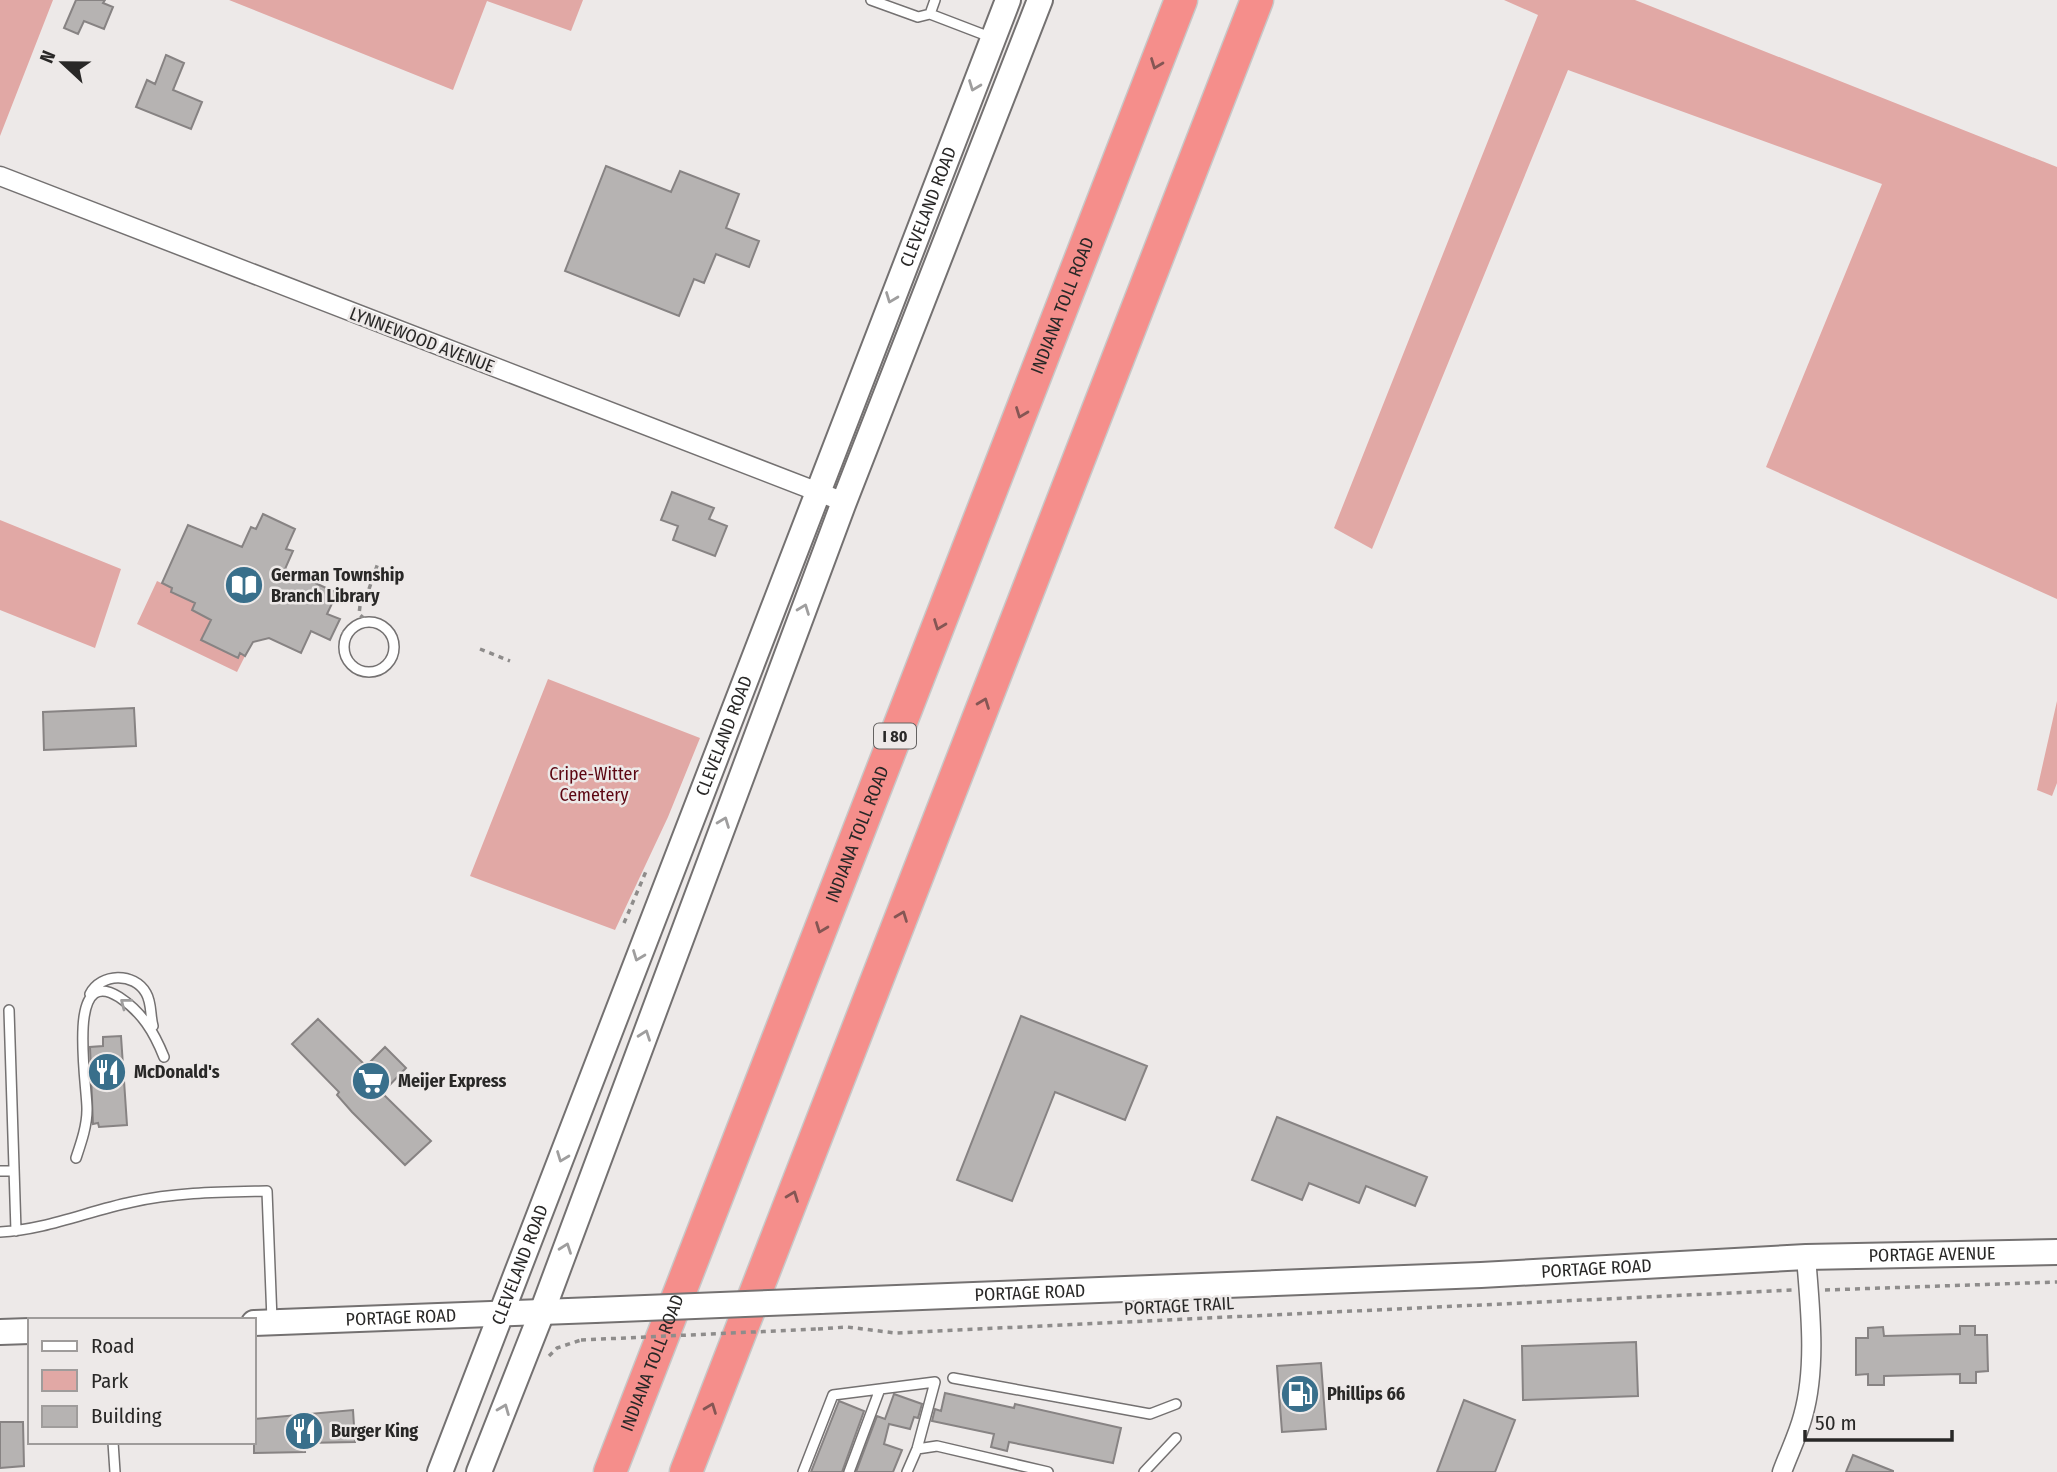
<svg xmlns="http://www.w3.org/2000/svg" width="2057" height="1472" font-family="'Fira Sans Condensed',sans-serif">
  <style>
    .green { fill: #e1a8a5 }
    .building { fill: #b6b3b2; stroke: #878383; stroke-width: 2 }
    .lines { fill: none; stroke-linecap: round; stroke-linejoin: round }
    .lane-casing { stroke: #747171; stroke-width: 12 }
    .street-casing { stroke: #747171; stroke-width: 21 }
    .secondary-casing { stroke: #747171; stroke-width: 28 }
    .highway-casing { stroke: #c7c7c7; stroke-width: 35 }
    .path { stroke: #8e8c8b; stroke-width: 3.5; stroke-dasharray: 5 5; stroke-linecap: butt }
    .lane { stroke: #fff; stroke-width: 9 }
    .street { stroke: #fff; stroke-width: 18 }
    .secondary { stroke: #fff; stroke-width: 24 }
    .highway { stroke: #f58e8b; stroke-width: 32 }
    .secondary-bridge-casing { stroke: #747171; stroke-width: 28; stroke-linecap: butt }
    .path-bridge { stroke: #8e8c8b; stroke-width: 3.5; stroke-dasharray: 5 5; stroke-linecap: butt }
    .secondary-bridge { stroke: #fff; stroke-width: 24 }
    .oneway { stroke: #855654 }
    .oneway2 { stroke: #9f9e9e }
    .labels { text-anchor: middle; stroke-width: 5; stroke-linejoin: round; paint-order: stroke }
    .shield { fill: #ede9e8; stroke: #646261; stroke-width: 2 }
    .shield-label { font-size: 16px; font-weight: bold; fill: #292827 }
    .street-label { font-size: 18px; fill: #292827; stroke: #ede9e8 }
    .poi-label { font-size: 18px; font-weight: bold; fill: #292827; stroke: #ede9e8; text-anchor: start }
    .park-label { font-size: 18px; fill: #5c0612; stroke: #ede9e8 }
  </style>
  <rect width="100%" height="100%" fill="#ede9e8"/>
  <!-- green -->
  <path class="green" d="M0,0H53L0,136Z
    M229,0H583L571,31L487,1L453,90Z
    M1504,0H1635L2057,167V599L1766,467L1882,184L1568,70L1372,549L1334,528L1538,15Z
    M0,520L121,569L95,648L0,610Z
    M157,581L172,588L171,592L197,599L192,610L211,620L201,640L238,658L240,653L245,656L237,672L137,624Z
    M548,679L700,738L668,817L615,930L470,876Z
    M2057,701V783L2052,796L2037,790Z"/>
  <!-- building -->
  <path class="building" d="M76,0H105L103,3L113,7L104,29L84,21L78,34L64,28Z
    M166,55L184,63L173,90L202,102L191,129L136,107L147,80L155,84Z
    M606,166L671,192L680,171L739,194L726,228L759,241L749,267L716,254L704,283L694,279L679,316L565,271Z
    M672,492L714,508L709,519L727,526L715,556L673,540L678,526L661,520Z
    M263,514L295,529L286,549L293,551L285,569L337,593L327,614L340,619L330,640L311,631L301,653L269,638L253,642L245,656L240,653L238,658L201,640L211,620L192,610L195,603L171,592L172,588L162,583L188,525L242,547L251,527L256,529Z
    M134,708L136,746L44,750L43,712Z
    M1021,1016L1147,1066L1125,1120L1055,1092L1012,1201L957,1180Z
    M318,1019L366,1066L385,1047L406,1068L382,1093L431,1141L405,1165L352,1112L337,1095L339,1092L292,1044Z
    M121,1036L127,1125L99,1127L98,1123L93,1124L90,1047L103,1046V1037Z
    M1277,1117L1427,1177L1415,1206L1366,1186L1359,1203L1309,1183L1302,1200L1252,1180Z
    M1960,1326H1975V1335H1987L1988,1371L1976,1372V1383H1960V1374L1884,1376V1385H1868V1374L1856,1375V1338H1868V1328L1883,1327L1884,1336L1960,1334Z
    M1636,1342L1638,1396L1523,1400L1522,1346Z
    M1321,1363L1326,1429L1282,1432L1277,1366Z
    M945,1393L1014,1408L1015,1404L1121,1428L1113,1463L1009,1442L1007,1451L991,1447L994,1434L932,1421L935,1409L941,1411Z
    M894,1394L922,1404L918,1418L914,1417L910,1429L889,1424L884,1444L902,1450L893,1472H856L877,1416L885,1419Z
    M1464,1400L1515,1420L1495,1472H1437Z
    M839,1401L864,1411L842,1472H811Z
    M353,1410L355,1442L304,1443L305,1452L254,1453V1419Z
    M0,1422H23L24,1466L0,1468Z
    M1853,1455L1893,1471V1472H1846Z"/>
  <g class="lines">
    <!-- lane casing -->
    <g class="lane-casing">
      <path id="lane" d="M871,0L918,17L930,14L935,0
        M930,14L990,37
        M344 647a25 25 0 1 1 50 0a25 25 0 1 1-50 0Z
        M90,994C101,973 134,972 146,993C152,1003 150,1016 153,1026
        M9,1010L16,1231
        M76,1158C81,1143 87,1126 87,1110C88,1089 64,962 119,997C142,1012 154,1032 164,1057
        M0,1171H14
        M0,1232C45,1230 88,1211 132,1202C177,1192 221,1192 267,1191L272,1320
        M953,1378L1150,1414L1176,1404
        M113,1442L115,1472
        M917,1449L937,1446L1048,1472
        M803,1472L833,1395L935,1382L917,1449L907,1472
        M849,1472L880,1389
        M1144,1472L1176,1438"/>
    </g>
    <!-- street casing -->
    <g class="street-casing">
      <path id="street" d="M0,176L844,502
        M1782,1472C1789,1453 1798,1435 1803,1416C1817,1367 1810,1307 1806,1257"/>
    </g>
    <!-- secondary casing -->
    <g class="secondary-casing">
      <g id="secondary">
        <path id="s1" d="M820,1301L1481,1275L1806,1257L2057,1252"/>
        <path id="s2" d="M254,1323L595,1310"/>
        <path d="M0,1332L30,1331"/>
        <path id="s3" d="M440,1472L1008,0"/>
        <path d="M479,1472L542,1312L844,502L1040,0"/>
      </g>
    </g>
    <!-- highway casing -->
    <g class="highway-casing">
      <g id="highway">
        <path id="s4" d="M610,1472L1181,0"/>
        <path d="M686,1472L1257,0"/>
      </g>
    </g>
    <!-- path -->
    <path class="path" d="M369,589L378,563
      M360,606L359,614L367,621
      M342,632L348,635
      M480,649L510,661
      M624,923L647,869
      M1825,1290L2057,1282
      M818,1329L847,1327L895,1333L1793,1290
      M549,1356L557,1348L581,1340"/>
    <!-- lane -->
    <use href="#lane" class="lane"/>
    <!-- street -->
    <use href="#street" class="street"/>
    <!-- secondary -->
    <use href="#secondary" class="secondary"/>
    <!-- highway -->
    <use href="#highway" class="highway"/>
    <!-- secondary-bridge casing -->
    <g class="secondary-bridge-casing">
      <path id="secondary-bridge" d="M595,1310L820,1301"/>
    </g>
    <!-- path-bridge -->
    <path class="path-bridge" d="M581,1340L818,1329"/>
    <!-- secondary-bridge -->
    <use href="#secondary-bridge" class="secondary-bridge"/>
  </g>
  <!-- one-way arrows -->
  <defs><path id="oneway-chevron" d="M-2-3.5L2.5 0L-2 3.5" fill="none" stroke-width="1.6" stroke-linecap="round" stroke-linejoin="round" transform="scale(1.75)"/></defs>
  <g class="oneway">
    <use href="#oneway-chevron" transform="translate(1156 64) rotate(111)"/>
    <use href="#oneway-chevron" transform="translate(1021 413) rotate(111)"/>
    <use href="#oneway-chevron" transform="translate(939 625) rotate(111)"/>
    <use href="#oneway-chevron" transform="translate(984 703) rotate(-69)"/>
    <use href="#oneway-chevron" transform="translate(902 916) rotate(-69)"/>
    <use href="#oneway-chevron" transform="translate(821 928) rotate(111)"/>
    <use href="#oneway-chevron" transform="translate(793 1196) rotate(-69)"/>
    <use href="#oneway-chevron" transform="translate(711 1408) rotate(-69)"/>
  </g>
  <g class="oneway2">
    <use href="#oneway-chevron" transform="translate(974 86) rotate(111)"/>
    <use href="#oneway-chevron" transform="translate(891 298) rotate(111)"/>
    <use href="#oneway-chevron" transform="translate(804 609) rotate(-69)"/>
    <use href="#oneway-chevron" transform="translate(724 822) rotate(-69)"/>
    <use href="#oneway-chevron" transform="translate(638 956) rotate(111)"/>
    <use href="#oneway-chevron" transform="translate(125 1003) rotate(-142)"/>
    <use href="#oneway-chevron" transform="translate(645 1035) rotate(-70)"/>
    <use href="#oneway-chevron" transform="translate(562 1157) rotate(111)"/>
    <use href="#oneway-chevron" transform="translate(566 1248) rotate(-70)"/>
    <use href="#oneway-chevron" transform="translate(504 1409) rotate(-68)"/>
  </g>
  <!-- icons -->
  <defs>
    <g id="library-disc" transform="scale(2.0125)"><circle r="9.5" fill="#396f8b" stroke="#ede9e8"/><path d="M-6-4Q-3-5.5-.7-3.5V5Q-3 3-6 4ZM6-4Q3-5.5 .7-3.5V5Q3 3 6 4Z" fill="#fff"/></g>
    <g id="restaurant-disc" transform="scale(2.0125)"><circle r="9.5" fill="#396f8b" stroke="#ede9e8"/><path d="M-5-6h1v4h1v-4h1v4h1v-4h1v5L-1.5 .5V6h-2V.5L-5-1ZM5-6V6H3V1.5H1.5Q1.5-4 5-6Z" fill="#fff"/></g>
    <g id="supermarket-disc" transform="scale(2.0125)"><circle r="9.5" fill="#396f8b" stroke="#ede9e8"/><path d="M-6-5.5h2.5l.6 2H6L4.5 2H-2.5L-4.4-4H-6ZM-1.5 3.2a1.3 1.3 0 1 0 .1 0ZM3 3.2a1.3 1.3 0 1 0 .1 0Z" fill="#fff"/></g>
    <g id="fuel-disc" transform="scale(2.0125)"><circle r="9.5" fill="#396f8b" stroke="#ede9e8"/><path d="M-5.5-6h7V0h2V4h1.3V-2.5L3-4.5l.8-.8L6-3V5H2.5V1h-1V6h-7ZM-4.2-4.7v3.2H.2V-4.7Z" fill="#fff"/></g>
  </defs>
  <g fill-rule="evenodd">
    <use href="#library-disc" x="244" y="585"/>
    <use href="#restaurant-disc" x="107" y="1072"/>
    <use href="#supermarket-disc" x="371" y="1081"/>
    <use href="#fuel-disc" x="1300" y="1394"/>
    <use href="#restaurant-disc" x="304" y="1431"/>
  </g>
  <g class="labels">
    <!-- shield labels -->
    <rect class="shield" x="874" y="723.5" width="42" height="25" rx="5"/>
    <g class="shield-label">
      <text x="895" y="742">I 80</text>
    </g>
    <!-- street labels -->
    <g class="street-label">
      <text dy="6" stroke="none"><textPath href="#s3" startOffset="1356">CLEVELAND ROAD</textPath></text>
      <text dy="6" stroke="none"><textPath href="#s4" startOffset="1251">INDIANA TOLL ROAD</textPath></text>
      <text transform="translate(422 340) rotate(21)" y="6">LYNNEWOOD AVENUE</text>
      <text dy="6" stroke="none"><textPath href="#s3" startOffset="789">CLEVELAND ROAD</textPath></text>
      <text dy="6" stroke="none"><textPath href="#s4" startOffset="684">INDIANA TOLL ROAD</textPath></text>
      <text dy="6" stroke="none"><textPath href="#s1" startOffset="1113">PORTAGE AVENUE</textPath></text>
      <text dy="6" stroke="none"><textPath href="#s3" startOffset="222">CLEVELAND ROAD</textPath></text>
      <text dy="6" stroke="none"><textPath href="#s1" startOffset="777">PORTAGE ROAD</textPath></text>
      <text dy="6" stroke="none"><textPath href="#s1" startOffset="210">PORTAGE ROAD</textPath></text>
      <text transform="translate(1179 1306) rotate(-3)" y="6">PORTAGE TRAIL</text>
      <text dy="6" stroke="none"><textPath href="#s2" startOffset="147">PORTAGE ROAD</textPath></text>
      <text dy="6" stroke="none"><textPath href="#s4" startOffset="117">INDIANA TOLL ROAD</textPath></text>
    </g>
    <!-- poi labels -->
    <g class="poi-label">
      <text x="271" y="581">German Township<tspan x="271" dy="21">Branch Library</tspan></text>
      <text x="134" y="1078">McDonald's</text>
      <text x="398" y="1087">Meijer Express</text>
      <text x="1327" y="1400">Phillips 66</text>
      <text x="331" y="1437">Burger King</text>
    </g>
    <!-- park labels -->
    <g class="park-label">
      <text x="594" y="780">Cripe-Witter<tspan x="594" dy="21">Cemetery</tspan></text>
    </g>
  </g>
  <!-- legend -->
  <rect x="28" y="1318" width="228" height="126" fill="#ede9e8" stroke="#9f9c9b" stroke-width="2"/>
  <rect x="42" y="1341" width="35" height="10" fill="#ffffff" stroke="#9f9c9b" stroke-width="2"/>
  <text x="91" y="1353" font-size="21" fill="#292827">Road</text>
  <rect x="42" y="1370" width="35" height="21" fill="#e1a8a5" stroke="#9f9c9b" stroke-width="2"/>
  <text x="91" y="1388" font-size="21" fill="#292827">Park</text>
  <rect x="42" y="1406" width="35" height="21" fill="#b6b3b2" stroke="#9f9c9b" stroke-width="2"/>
  <text x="91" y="1423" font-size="21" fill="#292827">Building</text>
  <!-- north arrow -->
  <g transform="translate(63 63) rotate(292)" stroke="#ede9e8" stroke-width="5" paint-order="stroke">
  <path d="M0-5L12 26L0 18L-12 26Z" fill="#292827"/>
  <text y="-10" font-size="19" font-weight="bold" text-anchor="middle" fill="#292827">N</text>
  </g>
  <!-- scale -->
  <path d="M1805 1430v10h147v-10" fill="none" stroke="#292827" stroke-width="3.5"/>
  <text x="1815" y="1430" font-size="21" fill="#292827" stroke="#ede9e8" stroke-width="5" paint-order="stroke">50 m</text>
</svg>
